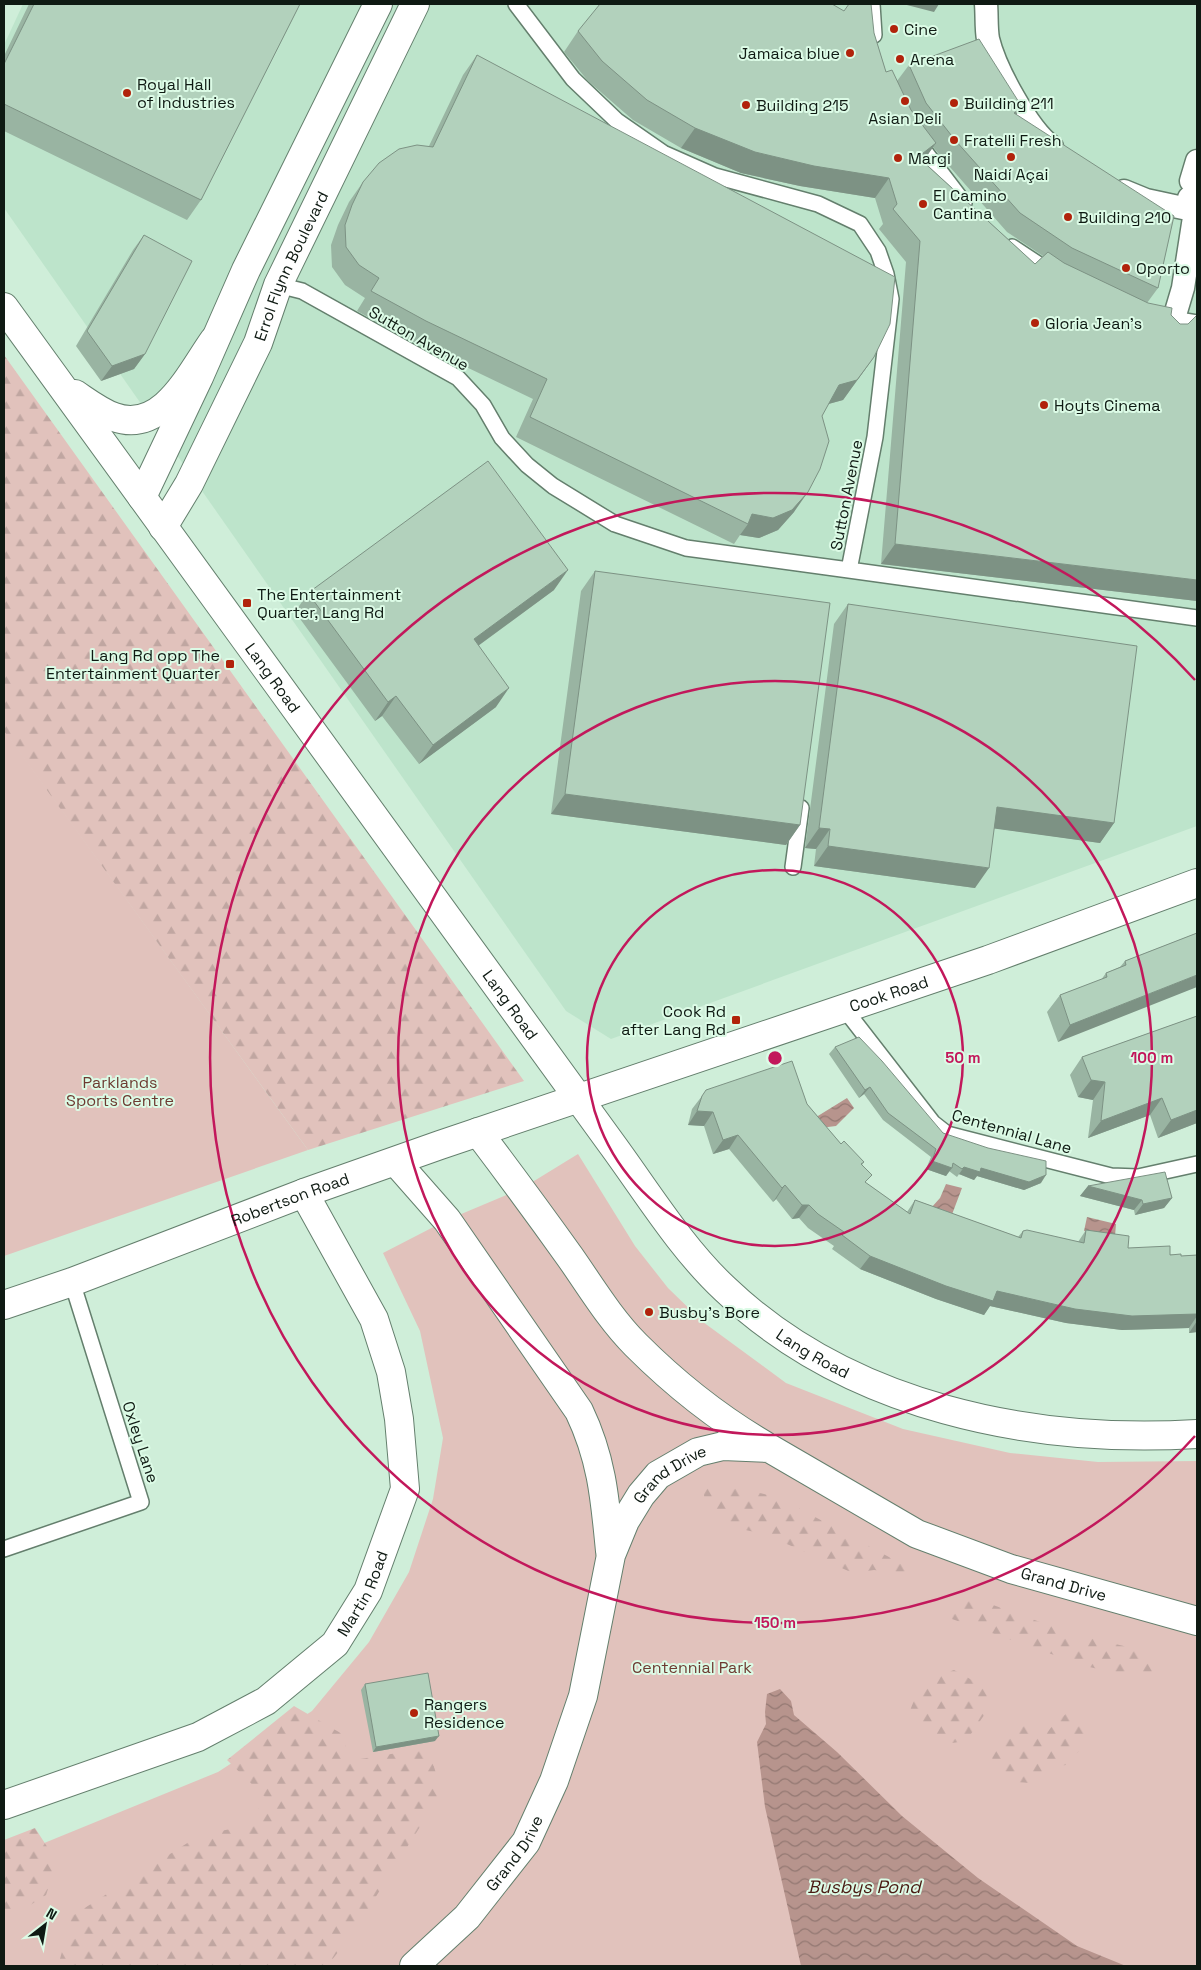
<svg xmlns="http://www.w3.org/2000/svg" width="1201" height="1970" font-family="'Space Grotesk',sans-serif">
  <style>
    .built { fill: #bde4cb }
    .green { fill: #e1c2bc }
    .forest { fill: url(#forest-firs) }
    .water { fill: url(#water-waves) }
    .lines { fill: none; stroke-linecap: round; stroke-linejoin: round }
    .service-casing { stroke: #647f6d; stroke-width: 18 }
    .pedestrian-casing { stroke: #647f6d; stroke-width: 25 }
    .minor-casing { stroke: #647f6d; stroke-width: 30 }
    .tertiary-casing { stroke: #647f6d; stroke-width: 30 }
    .service { stroke: #fff; stroke-width: 15 }
    .pedestrian { stroke: #fff; stroke-width: 22 }
    .minor { stroke: #fff; stroke-width: 28 }
    .tertiary { stroke: #fff; stroke-width: 28 }
    .wall { fill: #99b4a2; fill-rule: evenodd }
    .shaded-wall { fill: #7d9284 }
    .building { fill: #b2d1bc; stroke: #7d9284 }
    .ring { fill: none; stroke: #c2185b; stroke-width: 2.5 }
    .poi-dot { fill: #b1230b; stroke: #dcfbe6; stroke-width: 2 }
    .labels { text-anchor: middle; stroke-width: 4; stroke-linejoin: round; paint-order: stroke }
    .poi-label { font-size: 16px; fill: #0f1a13; stroke: #dcfbe6; text-anchor: start }
    .street-label { font-size: 16px; fill: #0f1a13; stroke: #dcfbe6 }
    .park-label { font-size: 16px; fill: #6d3a31; stroke: #dcfbe6 }
    .water-label { font-size: 18px; font-style: italic; fill: #491a12; stroke: #dcfbe6 }
    .centre { fill: #c2185b; stroke: #dcfbe6; stroke-width: 2.5 }
    .ring-label { font-size: 15px; text-anchor: middle; font-weight: bold; fill: #c2185b; stroke: #dcfbe6; stroke-width: 4; stroke-linejoin: round; paint-order: stroke }
  </style>
  <defs>
    <pattern id="forest-firs" width="22" height="20" patternUnits="userSpaceOnUse" patternTransform="scale(1.25)"><rect width="22" height="20" fill="#e1c2bc"/><path d="M5 1l3.5 6h-7zM16 11l3.5 6h-7z" fill="#c0a6a1"/></pattern>
    <pattern id="water-waves" width="16" height="10" patternUnits="userSpaceOnUse" patternTransform="scale(1.25)"><rect width="16" height="10" fill="#b7948d"/><path d="M0 5q4-4 8 0t8 0" fill="none" stroke="#937872"/></pattern>
  </defs>
  <rect width="100%" height="100%" fill="#cfeed9"/>
  <!-- built -->
  <path class="built" d="M23,4H1197V826L611,1039L566,1011L4,208V45Z"/>
  <!-- green -->
  <path class="green" d="M4,730L308,1150L4,1256Z
    M578,1154L635,1246L668,1288L703,1322L786,1383L903,1429L1010,1453L1098,1462L1197,1461V1966H4V1857L32,1848L218,1772L312,1711L369,1642L409,1572L433,1499L443,1438L420,1331L383,1253L447,1220L521,1189Z"/>
  <!-- forest -->
  <path class="forest" d="M4,355L524,1081L308,1150L4,731Z
    M704,1487H736L780,1498L924,1576L874,1570L853,1573L764,1534L722,1525L711,1516L704,1496Z
    M966,1600L982,1601L1073,1634L1128,1647L1155,1657L1154,1670L1150,1674H1120L1085,1666L952,1619L947,1608L951,1602Z
    M954,1670L990,1690L994,1701L966,1741L952,1743L920,1728L910,1711C920,1683 926,1679 954,1670Z
    M294,1706L344,1735L348,1761L428,1748L442,1792L351,1936L327,1966H58L72,1916L200,1835L246,1826L266,1798L227,1760Z
    M1067,1713L1084,1725V1738L1079,1751L1066,1765L1052,1767L1034,1783C1005,1782 997,1780 990,1750L1003,1736L1021,1722L1048,1731L1056,1722Z
    M35,1828L57,1862L46,1895L4,1922V1840Z"/>
  <!-- water -->
  <path class="water" d="M847,1098L854,1108L836,1126L820,1128L813,1119Z
    M946,1184L962,1188L948,1225L931,1208L940,1198Z
    M1087,1217L1116,1224L1115,1236L1084,1231Z
    M780,1689L791,1701L794,1715L837,1752L902,1816L978,1878L1077,1946L1126,1966H801L765,1807L757,1742L766,1724L765,1712L767,1694Z"/>
  <g class="lines">
    <!-- service casing -->
    <g class="service-casing">
      <path id="service" d="M872,4L874,35
        M916,140L964,203
        M1012,247L1053,274
        M278,285L302,291L458,378L483,405L502,438L527,465L553,486L615,524L686,548L849,570L875,437L891,299L886,274L878,251L860,224L818,204L715,176L663,153L617,121L573,79L516,4
        M1166,318L1197,323
        M849,570L1197,618
        M793,867L801,808
        M843,1007L933,1123L947,1134L1111,1176L1138,1177L1197,1164
        M4,1549L141,1502L72,1282"/>
    </g>
    <!-- pedestrian casing -->
    <g class="pedestrian-casing">
      <path id="pedestrian" d="M986,4C987,15 986,28 988,39C995,68 1028,130 1052,147
        M1191,181L1197,161
        M1124,191L1146,200L1197,211
        M1170,332L1183,288L1195,211L1189,198"/>
    </g>
    <!-- minor casing -->
    <g class="minor-casing">
      <g id="minor">
        <path d="M142,497L199,377L246,270L378,4"/>
        <path id="s1" d="M163,527L189,484L258,343L278,285L415,4"/>
        <path d="M478,1132C509,1173 540,1215 570,1257C591,1287 610,1319 636,1345C674,1383 718,1418 764,1445"/>
        <path d="M396,1162L447,1220L579,1411C602,1459 605,1499 610,1551"/>
        <path id="s2" d="M4,1305L72,1282L304,1193L440,1145L988,960L1197,883"/>
        <path id="s3" d="M4,1805L198,1737L266,1701L335,1644L368,1591L405,1489L399,1419L391,1372L374,1319L304,1193"/>
        <path id="s4" d="M414,1966L467,1917L526,1842L554,1781L583,1696L611,1555L625,1521L641,1495L658,1475L698,1452L723,1446L769,1448L917,1534L1011,1569L1197,1621"/>
      </g>
    </g>
    <!-- tertiary casing -->
    <g class="tertiary-casing">
      <g id="tertiary">
        <path id="s5" d="M4,307L611,1143C647,1192 681,1248 725,1289C849,1407 1031,1444 1197,1434"/>
        <path d="M75,394C87,402 100,412 114,417C163,435 191,372 214,340"/>
      </g>
    </g>
    <!-- service -->
    <use href="#service" class="service"/>
    <!-- pedestrian -->
    <use href="#pedestrian" class="pedestrian"/>
    <!-- minor -->
    <use href="#minor" class="minor"/>
    <!-- tertiary -->
    <use href="#tertiary" class="tertiary"/>
  </g>
  <!-- wall -->
  <path class="wall" d="M29,4H300L201,200L187,220L4,131V56Z
    M578,31L874,33L886,72L897,81L909,65L1016,115L1158,288L1147,303L1171,315L1197,601L881,564L906,262L879,229L883,224L875,198L800,186L741,173L681,148L633,120L588,81L564,52ZM933,147L942,158L1007,232L1043,256L1035,264L923,161Z
    M477,55L874,357L843,400L828,404L822,416L794,512L778,530L759,538L740,535L734,544L516,437L533,399L412,341L357,311L365,298L345,285L332,267L331,245L338,225L349,202L363,182L429,146L463,75Z
    M144,235L145,354L134,369L101,381L76,346L133,250Z
    M595,571L800,825L786,845L551,814L581,591Z
    M554,590L478,646L496,707L419,764L382,716L375,721L295,612L308,593Z
    M848,604L1114,823L1100,843L994,828L975,888L814,866L816,849L805,848L834,624Z
    M1197,933L1058,1042L1047,1012L1060,995L1101,980L1106,973L1120,967L1125,961Z
    M1197,1016V1123L1158,1138L1150,1115L1088,1138L1093,1100L1078,1097L1070,1075L1082,1057Z
    M835,1047L943,1133L1041,1183L1024,1190L977,1176L974,1180L959,1174L957,1177L949,1171L946,1176L926,1169L931,1157L883,1120L864,1094L859,1098L829,1054Z
    M702,1096L807,1104L841,1144L864,1162L862,1165L866,1183L907,1212L915,1200L1018,1237L1023,1231L1078,1242L1086,1230L1128,1248L1181,1256L1197,1255V1332L1189,1333V1328L1122,1330L1066,1323L990,1306L984,1315L936,1299L860,1269L832,1249L834,1246L808,1228L799,1218L792,1219L776,1199L773,1202L729,1149L713,1154L704,1126L688,1125L692,1109Z
    M1088,1186L1172,1198L1164,1208L1135,1215L1134,1210L1080,1196Z
    M365,1684L435,1741L373,1752L361,1690Z"/>
  <!-- shaded-wall -->
  <path class="shaded-wall" d="M903,4H939L934,12Z
    M1022,107L1009,125L1014,113Z
    M695,128L889,178L875,198L800,186L741,173L681,148Z
    M936,143L922,163L918,157Z
    M145,354L134,369L101,381L112,366Z
    M874,357L843,400L825,405L839,385Z
    M808,492L794,512L778,530L759,538L740,535L748,524L752,514Z
    M895,544L1197,580V601L881,564Z
    M568,570L554,590L460,659L474,639Z
    M509,688L496,707L419,764L433,745Z
    M396,696L382,716L375,721L388,702Z
    M565,794L800,825L786,845L551,814Z
    M997,807L1114,823L1100,843L983,827Z
    M819,828L830,829L816,849L805,848Z
    M828,846L989,868L975,888L814,866Z
    M1197,975V987L1058,1042L1070,1025Z
    M1091,1080L1105,1082L1093,1100L1078,1097Z
    M870,1087L864,1094L859,1098L865,1090Z
    M1162,1098L1150,1115L1088,1138L1101,1121Z
    M1197,1110V1123L1158,1138L1171,1120Z
    M697,1111L713,1112L704,1126L688,1125Z
    M738,1135L729,1149L713,1154L723,1140Z
    M932,1161L952,1168L946,1176L926,1169Z
    M964,1167L981,1168L1046,1175L1041,1183L1024,1190L977,1176L974,1180L959,1174L957,1177Z
    M785,1185L776,1199L773,1202L782,1188Z
    M1088,1186L1142,1200L1134,1210L1080,1196Z
    M1172,1198L1164,1208L1135,1215L1143,1204Z
    M802,1205H809L799,1218L792,1219Z
    M870,1256L997,1291L1197,1314V1316L1189,1328L1122,1330L1066,1323L990,1306L984,1315L936,1299L860,1269Z
    M1197,1321V1332L1189,1333Z
    M439,1736L435,1741L373,1752L376,1747Z"/>
  <!-- building -->
  <path class="building" d="M34,4H300L201,200L4,104V64Z
    M600,4H832L844,11L849,4H871L874,33L886,72L892,70L911,110L936,143L918,157L1035,264L1048,252L1064,263L1148,303L1172,308L1171,315L1180,324H1188L1197,315V580L895,544L920,241L893,209L897,204L889,178L814,166L755,152L695,128L647,100L602,61L578,31Z
    M979,39L1022,107L1014,113L1174,216L1158,288L1072,248L1020,213L955,140L926,103L909,65Z
    M477,55L895,277L890,324L874,357L857,380L839,385L822,416L829,441L820,469L808,492L792,510L773,518L752,514L748,524L530,417L547,379L426,321L371,291L379,278L359,265L346,247L345,225L352,205L363,182L379,163L399,149L417,145L433,147Z
    M144,235L192,261L145,354L112,366L87,331Z
    M488,461L568,570L474,639L509,688L433,745L396,696L388,702L308,593Z
    M595,571L830,603L800,825L565,794Z
    M848,604L1137,646L1114,823L997,807L989,868L828,846L830,829L819,828Z
    M1197,933V975L1070,1025L1060,995L1107,977L1106,973L1126,965L1125,961Z
    M1197,1016V1110L1171,1120L1162,1098L1101,1121L1105,1082L1091,1080L1082,1057Z
    M859,1037L882,1061L943,1133L988,1148L1046,1161V1175L1029,1182L981,1168L980,1172L964,1167L962,1169L953,1163L952,1168L932,1161L936,1149L888,1113L870,1087L865,1090L835,1047Z
    M792,1061L807,1104L841,1144L844,1141L864,1162L861,1164L872,1175L865,1182L910,1214L915,1200L1021,1238L1023,1231L1027,1230L1084,1243L1086,1230L1129,1236L1128,1248L1170,1246V1255L1181,1254V1256L1197,1255V1314L1132,1316L1075,1309L997,1291L993,1301L946,1286L870,1256L842,1235L844,1232L818,1214L809,1205H802L785,1185L782,1188L738,1135L723,1140L713,1112L697,1111L702,1096L706,1090Z
    M1165,1172L1172,1198L1143,1204L1142,1200L1088,1186Z
    M428,1673L439,1736L376,1747L365,1684Z"/>
  <!-- distance rings -->
  <g class="ring">
    <circle cx="775" cy="1058" r="188"/>
    <circle cx="775" cy="1058" r="377"/>
    <path d="M1195 1436A565 565 0 1 1 1195 680"/>
  </g>
  <!-- markers -->
  <g class="poi-dot">
    <circle cx="894" cy="29" r="5"/>
    <circle cx="850" cy="53" r="5"/>
    <circle cx="900" cy="59" r="5"/>
    <circle cx="127" cy="93" r="5"/>
    <circle cx="905" cy="101" r="5"/>
    <circle cx="954" cy="103" r="5"/>
    <circle cx="746" cy="105" r="5"/>
    <circle cx="954" cy="140" r="5"/>
    <circle cx="1011" cy="157" r="5"/>
    <circle cx="898" cy="158" r="5"/>
    <circle cx="923" cy="204" r="5"/>
    <circle cx="1068" cy="217" r="5"/>
    <circle cx="1126" cy="268" r="5"/>
    <circle cx="1035" cy="323" r="5"/>
    <circle cx="1044" cy="405" r="5"/>
    <rect x="242" y="598" width="10" height="10" rx="2.5"/>
    <rect x="225" y="659" width="10" height="10" rx="2.5"/>
    <rect x="731" y="1015" width="10" height="10" rx="2.5"/>
    <circle cx="649" cy="1312" r="5"/>
    <circle cx="414" cy="1713" r="5"/>
  </g>
  <g class="labels">
    <!-- poi labels -->
    <g class="poi-label">
      <text x="904" y="35">Cine</text>
      <text x="840" y="59" text-anchor="end">Jamaica blue</text>
      <text x="910" y="65">Arena</text>
      <text x="137" y="90">Royal Hall<tspan x="137" dy="18">of Industries</tspan></text>
      <text x="964" y="109">Building 211</text>
      <text x="756" y="111">Building 215</text>
      <text x="905" y="124" text-anchor="middle">Asian Deli</text>
      <text x="964" y="146">Fratelli Fresh</text>
      <text x="908" y="164">Margi</text>
      <text x="1011" y="180" text-anchor="middle">Naidí Açai</text>
      <text x="933" y="201">El Camino<tspan x="933" dy="18">Cantina</tspan></text>
      <text x="1078" y="223">Building 210</text>
      <text x="1136" y="274">Oporto</text>
      <text x="1045" y="329">Gloria Jean's</text>
      <text x="1054" y="411">Hoyts Cinema</text>
      <text x="257" y="600">The Entertainment<tspan x="257" dy="18">Quarter, Lang Rd</tspan></text>
      <text x="220" y="661" text-anchor="end">Lang Rd opp The<tspan x="220" dy="18">Entertainment Quarter</tspan></text>
      <text x="726" y="1017" text-anchor="end">Cook Rd<tspan x="726" dy="18">after Lang Rd</tspan></text>
      <text x="659" y="1318">Busby’s Bore</text>
      <text x="424" y="1710">Rangers<tspan x="424" dy="18">Residence</tspan></text>
    </g>
    <!-- street labels -->
    <g class="street-label">
      <text dy="6" stroke="none"><textPath href="#s1" startOffset="291">Errol Flynn Boulevard</textPath></text>
      <text transform="translate(419 338) rotate(30)" y="6">Sutton Avenue</text>
      <text transform="translate(846 495) rotate(-79)" y="6">Sutton Avenue</text>
      <text dy="6" stroke="none"><textPath href="#s5" startOffset="458">Lang Road</textPath></text>
      <text dy="6" stroke="none"><textPath href="#s2" startOffset="938">Cook Road</textPath></text>
      <text dy="6" stroke="none"><textPath href="#s5" startOffset="862">Lang Road</textPath></text>
      <text transform="translate(1012 1131) rotate(16)" y="6">Centennial Lane</text>
      <text dy="6" stroke="none"><textPath href="#s2" startOffset="305">Robertson Road</textPath></text>
      <text dy="6" stroke="none"><textPath href="#s5" startOffset="1328">Lang Road</textPath></text>
      <text transform="translate(141 1442) rotate(72)" y="6">Oxley Lane</text>
      <text dy="6" stroke="none"><textPath href="#s4" startOffset="572">Grand Drive</textPath></text>
      <text dy="6" stroke="none"><textPath href="#s4" startOffset="1006">Grand Drive</textPath></text>
      <text dy="6" stroke="none"><textPath href="#s3" startOffset="430">Martin Road</textPath></text>
      <text dy="6" stroke="none"><textPath href="#s4" startOffset="152">Grand Drive</textPath></text>
    </g>
    <!-- park labels -->
    <g class="park-label">
      <text x="120" y="1088">Parklands<tspan x="120" dy="18">Sports Centre</tspan></text>
      <text x="692" y="1673">Centennial Park</text>
    </g>
    <!-- water labels -->
    <g class="water-label">
      <text x="864" y="1893">Busbys Pond</text>
    </g>
  </g>
  <circle cx="775" cy="1058" r="8" class="centre"/>
  <g class="ring-label">
    <text x="963" y="1063">50 m</text>
    <text x="1152" y="1063">100 m</text>
    <text x="775" y="1628">150 m</text>
  </g>
  <!-- border -->
  <rect width="1201" height="1970" fill="none" stroke="#0f1a13" stroke-width="10"/>
  <!-- north arrow -->
  <g transform="translate(45 1925) rotate(31)" stroke="#dcfbe6" stroke-width="4" paint-order="stroke">
  <path d="M0-4L9 19L0 12L-9 19Z" fill="#0f1a13"/>
  <text y="-8" font-size="14" font-weight="bold" text-anchor="middle" fill="#0f1a13">N</text>
  </g>
</svg>
